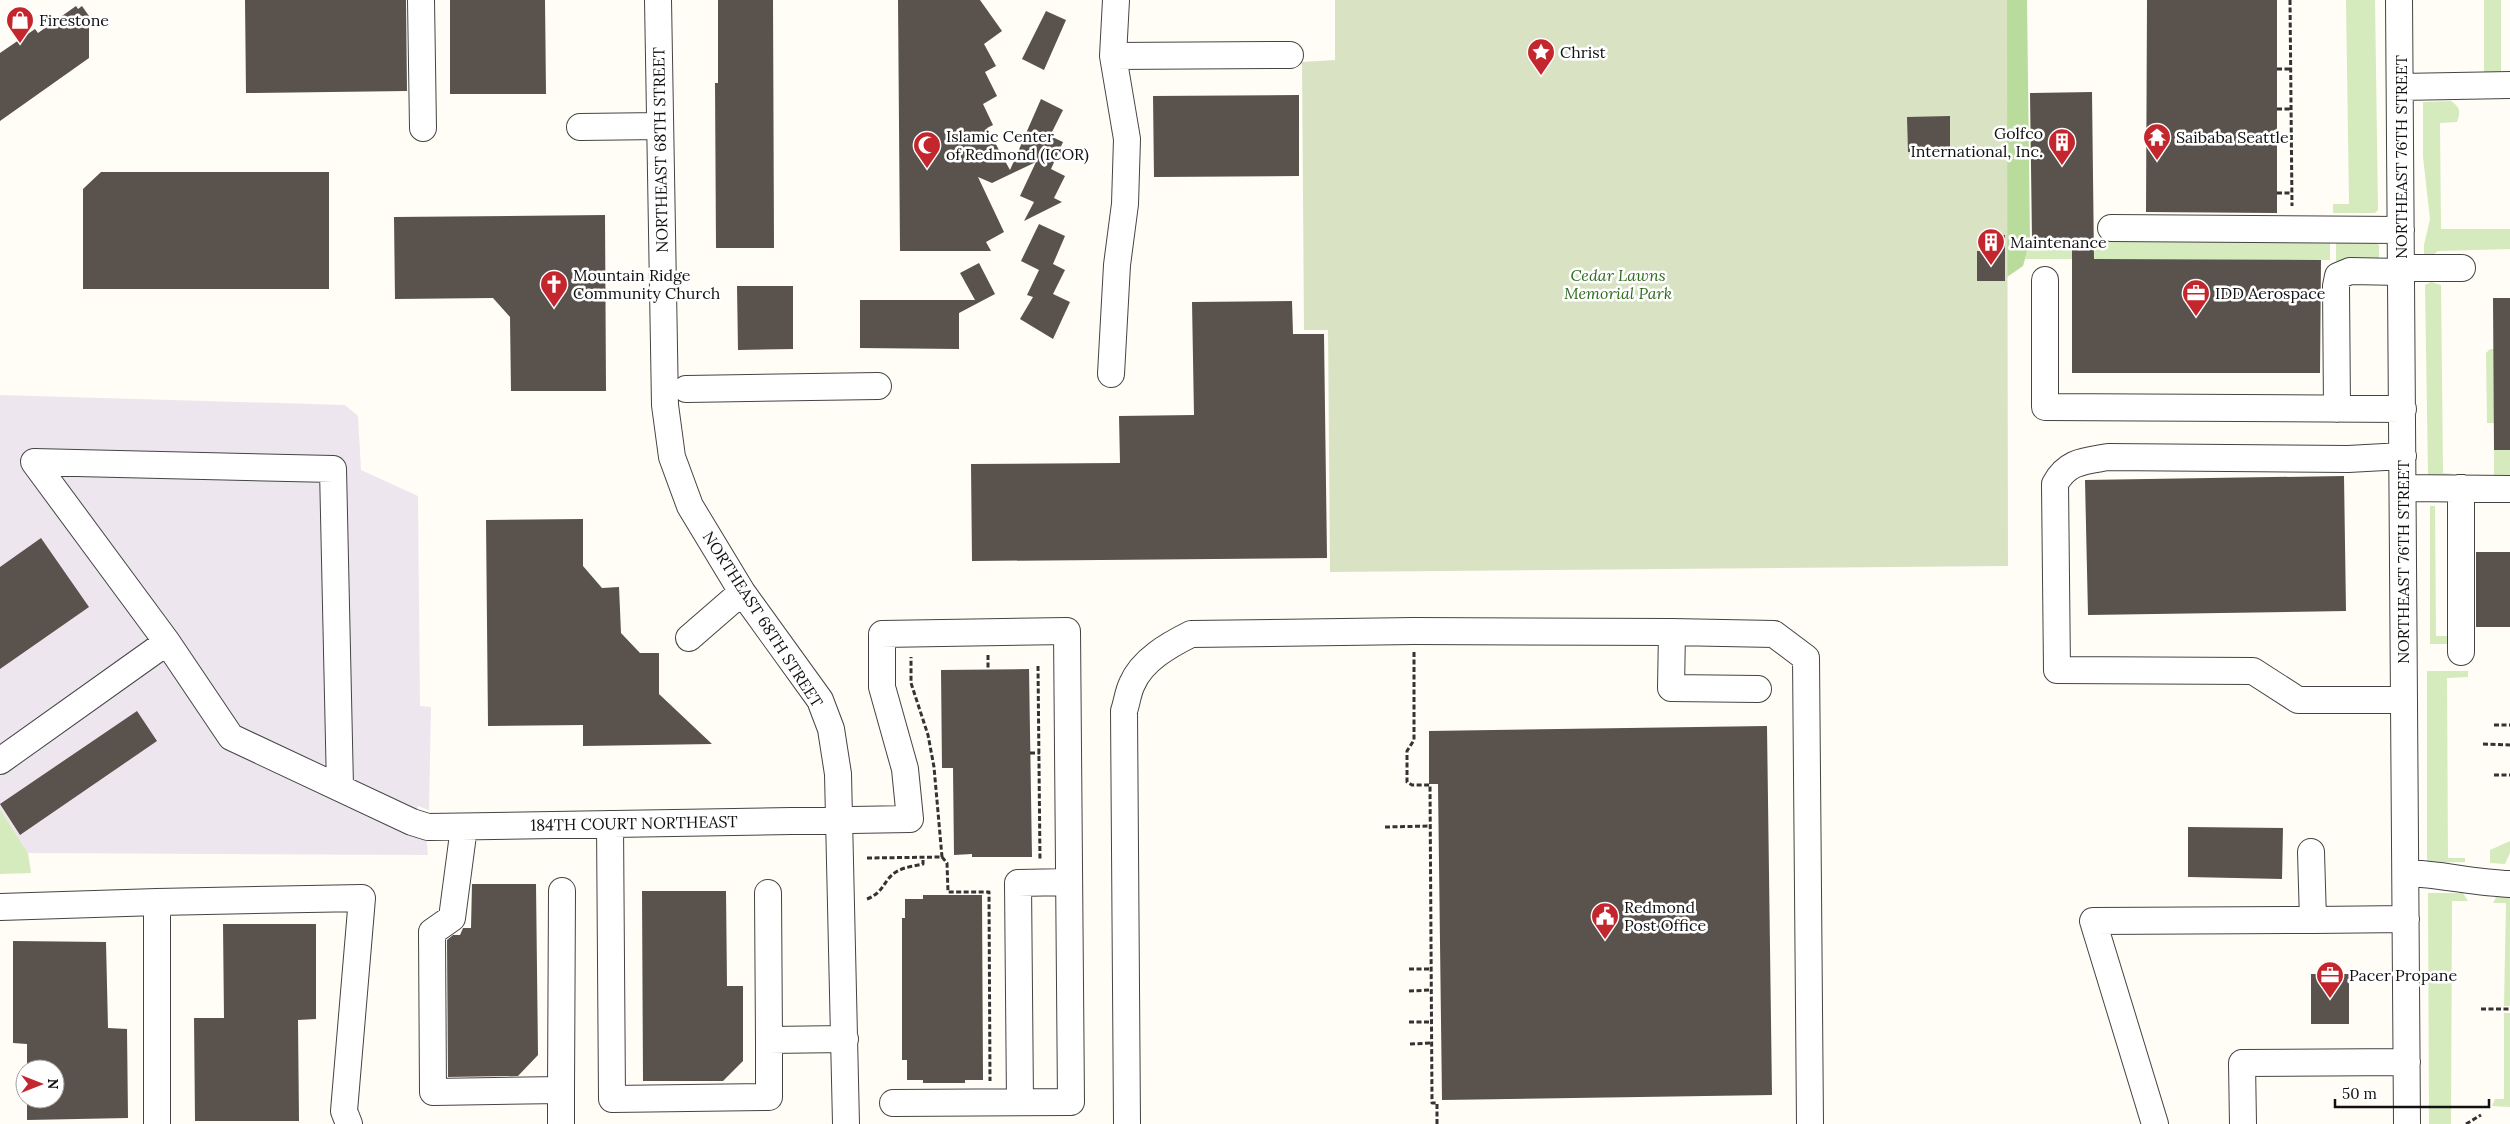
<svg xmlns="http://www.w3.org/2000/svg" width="2510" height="1124" font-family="Lora,serif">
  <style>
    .industrial { fill: #eee6ef }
    .green { fill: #d5ebbd }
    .forest { fill: #b9dc9c }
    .cemetery { fill: #d9e3c4 }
    .building { fill: #5a524d }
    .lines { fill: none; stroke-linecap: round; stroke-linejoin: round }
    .minor-casing { stroke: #444; stroke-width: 28 }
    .path { stroke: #333; stroke-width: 3; stroke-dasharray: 5 2.5; stroke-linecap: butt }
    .minor { stroke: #fff; stroke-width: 26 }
    .labels { text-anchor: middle; stroke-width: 5; stroke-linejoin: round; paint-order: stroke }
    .poi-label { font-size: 16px; fill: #111; stroke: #fff; text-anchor: start }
    .street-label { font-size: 16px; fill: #111; stroke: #fff }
    .park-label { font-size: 16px; font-style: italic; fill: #2f6b1f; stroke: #fff }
  </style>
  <rect width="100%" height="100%" fill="#fffdf5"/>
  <!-- industrial -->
  <path class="industrial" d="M0,395L345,405L358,416L361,470L418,496L420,706L431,707L429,810L418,806L409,834H426L428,855L28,853L0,809Z"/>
  <!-- green -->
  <path class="green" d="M2346,0H2375L2378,210L2375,213H2333V204H2349Z
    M2484,0H2501V78H2484Z
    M2451,101C2460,107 2461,112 2457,122L2440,123L2441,229H2510V249L2438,251L2433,255L2434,264L2424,258V245L2430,219L2423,157V102Z
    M2030,241L2330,242V260L2025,259Z
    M2336,242H2374L2379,245V258L2376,261H2336Z
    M2431,282L2441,285L2443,473L2453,474L2450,478H2434L2428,475L2425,285Z
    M2490,349H2494V423H2487L2486,353Z
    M2494,450H2510V483H2494Z
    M2430,506H2435L2436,636H2455L2456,644H2430Z
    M2427,671H2468V677L2447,678L2448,858H2465V862L2427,863Z
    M0,809L28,853L31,873L0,874Z
    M2510,841V853L2505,864L2490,863V850Z
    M2428,893H2463L2468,901H2452L2451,1124H2429Z
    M2498,893H2510V1006H2504L2506,903H2493Z
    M2504,1013H2510V1107L2492,1106L2495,1099H2504Z"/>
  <!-- forest -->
  <path class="forest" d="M2007,0H2027L2030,241L2023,266L2007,277Z"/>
  <!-- cemetery -->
  <path class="cemetery" d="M1335,0H2007L2008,566L1330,572L1328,330H1304L1302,62L1335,60Z"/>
  <!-- building -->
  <path class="building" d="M245,0H406L407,91L246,93Z
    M450,0H545L546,94H450Z
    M718,0H773L774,248H716L715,83H718Z
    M898,0H980L1002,31L984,44L996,66L985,72L997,96L983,104L993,125L987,128L1010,170L1041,99L1063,110L1050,136L1063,142L1051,169L1065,176L1054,198L1062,202L1024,221L1034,202L1020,196L1036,162L992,183L978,177L1004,232L986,242L991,251H900Z
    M2147,0H2277V213L2146,212Z
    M76,6L78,9L82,6L89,16V58L0,121V53L35,29L38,33Z
    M1046,11L1066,20L1044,70L1022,59Z
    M2092,92L2094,259L2321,260L2320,373H2072V239L2032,240L2030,93Z
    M1299,95V176L1154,177L1153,96Z
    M1950,116V151L1908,152L1907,117Z
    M101,172H329V289H83V189Z
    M605,215L606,391H511L510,317L493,298L395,299L394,217Z
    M1039,224L1065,236L1053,264L1065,270L1053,294L1070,302L1053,339L1020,319L1033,297L1027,295L1039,270L1021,261Z
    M1988,235H2005V281H1977V251H1988Z
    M979,263L995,294L959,313V349L860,348V300H975L960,273Z
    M737,286H793V349L738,350Z
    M2493,298H2510V450H2494Z
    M1292,301L1293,334H1324L1327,558L972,561L971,464L1120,463L1119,416L1194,415L1192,302Z
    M2344,476L2346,611L2088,615L2085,480Z
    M583,519V566L602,588L619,587L621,633L640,653H659V694L712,744L583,746V725L488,726L486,520Z
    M41,538L89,607L0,669V567Z
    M2476,552H2510V627H2476Z
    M1029,669L1032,857H972V854L954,855L953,768H942L941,670Z
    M137,711L157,741L20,835L0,804Z
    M1767,726L1772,1095L1442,1100L1438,784H1429V731Z
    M2188,827L2283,828L2282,879L2188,877Z
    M472,884H536L538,1055L518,1076L448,1077L447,940L453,935H460L463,928H471Z
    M642,891H726L727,986H743V1061L723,1081H643Z
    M923,895H982L983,1080H965V1083H923V1080H907V1060H902V918H905V899H923Z
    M223,924H316V1019L298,1020L299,1121H195L194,1018H224Z
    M13,941L106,942L108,1028L127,1029L128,1118L27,1120V1099H55V1069H27V1044L13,1043Z
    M2311,974H2349V1024H2311Z"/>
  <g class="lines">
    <!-- minor casing -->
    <g class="minor-casing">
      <path id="minor" d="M421,0L423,128
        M658,0L665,405L672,457L690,506L742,592L820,700L831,729L838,774L846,1124
        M2399,0L2407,1124
        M1113,56L1290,55
        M2400,87L2510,85
        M580,127L660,126
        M2111,228L2401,230
        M2402,268H2462
        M2045,280V407L2403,409
        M1111,374L1117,265L1125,204L1127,139L1113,56L1116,0
        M686,389L878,386
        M2337,409L2336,286L2338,276L2350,271L2402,272
        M2403,456L2348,459L2108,457C2085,461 2067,461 2055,484L2057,670L2253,671L2298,700H2404
        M2403,488L2510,489
        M2461,488V652
        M689,638L742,592
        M1758,689L1671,688L1672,632L1774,634L1806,658L1810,1124
        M0,761L167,642
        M340,787L333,469L34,462L167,642L231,737L412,822L428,827L910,819L905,769L882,687V634L1067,631L1071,1102L893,1103
        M610,824L612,1099L769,1097V1040
        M464,827L452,918L432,932L433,1092L561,1090L562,891
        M2311,852L2313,920L2406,919
        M2406,873C2441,874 2475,883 2510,884
        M768,893L769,1040L845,1039
        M0,907L157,902
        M561,1090V1124
        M1020,1102L1018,883L1069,882
        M157,1124V902L362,898L344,1111L349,1124
        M1127,1124L1124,711C1127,702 1128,692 1132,684C1142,660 1169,645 1191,634L1414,631L1672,632
        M2155,1124L2093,921L2313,920
        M2243,1124L2242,1063L2407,1062"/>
    </g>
    <!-- path -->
    <path class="path" d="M2290,0L2292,206
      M2277,69H2291
      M2277,109H2291
      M2277,193H2292
      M1414,652V740L1407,751V782L1412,785H1430L1432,1103H1437V1124
      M988,655V670
      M1038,666L1040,861
      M2494,725H2510
      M2483,744L2510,745
      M1030,753H1040
      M2494,775H2510
      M1385,827L1430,826
      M942,857L947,863L948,892H989L990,1081
      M867,858L942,857L934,767L928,735L911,683V657
      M867,899C885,892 883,880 896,872C904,867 914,866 923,864V857
      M1409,969H1431
      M1409,991L1431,990
      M2481,1009H2510
      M1409,1022H1432
      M1410,1044L1432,1043
      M2466,1124L2481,1115"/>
    <!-- minor -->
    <use href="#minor" class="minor"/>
  </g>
  <!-- icons -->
  <defs>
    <g id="shop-pin" transform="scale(1.4375)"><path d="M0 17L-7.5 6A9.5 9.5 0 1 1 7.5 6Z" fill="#c4262e" stroke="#fff"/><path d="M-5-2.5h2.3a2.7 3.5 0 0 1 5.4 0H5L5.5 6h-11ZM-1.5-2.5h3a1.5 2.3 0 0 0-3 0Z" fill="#fff"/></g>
    <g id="sight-pin" transform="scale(1.4375)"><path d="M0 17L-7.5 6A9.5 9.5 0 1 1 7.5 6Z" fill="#c4262e" stroke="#fff"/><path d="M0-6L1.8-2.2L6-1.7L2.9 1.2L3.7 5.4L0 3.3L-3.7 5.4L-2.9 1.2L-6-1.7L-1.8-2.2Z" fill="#fff"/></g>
    <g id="temple-pin" transform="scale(1.4375)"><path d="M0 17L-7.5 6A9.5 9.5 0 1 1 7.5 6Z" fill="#c4262e" stroke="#fff"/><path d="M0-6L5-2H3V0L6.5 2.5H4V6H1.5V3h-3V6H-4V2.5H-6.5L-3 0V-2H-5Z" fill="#fff"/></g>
    <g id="building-pin" transform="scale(1.4375)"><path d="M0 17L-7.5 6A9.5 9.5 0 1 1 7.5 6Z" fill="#c4262e" stroke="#fff"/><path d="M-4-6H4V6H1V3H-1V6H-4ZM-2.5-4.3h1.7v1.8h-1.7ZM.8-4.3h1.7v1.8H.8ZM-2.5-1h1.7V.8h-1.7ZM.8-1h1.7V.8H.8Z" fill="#fff"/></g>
    <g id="mosque-pin" transform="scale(1.4375)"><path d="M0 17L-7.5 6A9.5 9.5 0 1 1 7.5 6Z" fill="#c4262e" stroke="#fff"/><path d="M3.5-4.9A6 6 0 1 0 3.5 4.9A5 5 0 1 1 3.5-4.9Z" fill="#fff"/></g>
    <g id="church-pin" transform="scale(1.4375)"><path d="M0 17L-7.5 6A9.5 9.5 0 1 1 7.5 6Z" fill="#c4262e" stroke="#fff"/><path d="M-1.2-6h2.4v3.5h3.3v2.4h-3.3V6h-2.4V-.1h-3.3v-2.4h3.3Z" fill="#fff"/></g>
    <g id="office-pin" transform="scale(1.4375)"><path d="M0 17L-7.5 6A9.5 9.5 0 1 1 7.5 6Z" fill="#c4262e" stroke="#fff"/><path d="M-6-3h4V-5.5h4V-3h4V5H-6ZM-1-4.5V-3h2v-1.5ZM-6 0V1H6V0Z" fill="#fff"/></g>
    <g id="civic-pin" transform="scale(1.4375)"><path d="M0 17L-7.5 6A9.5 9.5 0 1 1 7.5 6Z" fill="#c4262e" stroke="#fff"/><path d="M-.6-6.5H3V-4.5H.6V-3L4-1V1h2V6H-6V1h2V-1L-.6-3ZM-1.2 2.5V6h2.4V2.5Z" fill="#fff"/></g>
  </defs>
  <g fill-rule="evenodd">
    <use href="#shop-pin" x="20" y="20"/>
    <use href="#sight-pin" x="1541" y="52"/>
    <use href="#temple-pin" x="2157" y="137"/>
    <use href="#building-pin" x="2062" y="142"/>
    <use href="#mosque-pin" x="927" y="145"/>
    <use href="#building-pin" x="1991" y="242"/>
    <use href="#church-pin" x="554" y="284"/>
    <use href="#office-pin" x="2196" y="293"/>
    <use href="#civic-pin" x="1605" y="916"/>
    <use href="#office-pin" x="2330" y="975"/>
  </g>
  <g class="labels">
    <!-- poi labels -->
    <g class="poi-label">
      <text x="39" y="26">Firestone</text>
      <text x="1560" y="58">Christ</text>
      <text x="2043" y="139" text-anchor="end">Golfco<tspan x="2043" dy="18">International, Inc.</tspan></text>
      <text x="946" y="142">Islamic Center<tspan x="946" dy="18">of Redmond (ICOR)</tspan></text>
      <text x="2176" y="143">Saibaba Seattle</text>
      <text x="2010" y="248">Maintenance</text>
      <text x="573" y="281">Mountain Ridge<tspan x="573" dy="18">Community Church</tspan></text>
      <text x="2215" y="299">IDD Aerospace</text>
      <text x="1624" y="913">Redmond<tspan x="1624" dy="18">Post Office</tspan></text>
      <text x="2349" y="981">Pacer Propane</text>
    </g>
    <!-- street labels -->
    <g class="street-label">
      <text transform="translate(660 150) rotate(-91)" y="6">NORTHEAST 68TH STREET</text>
      <text transform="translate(2401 157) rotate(-90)" y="6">NORTHEAST 76TH STREET</text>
      <text transform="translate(2403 562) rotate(-90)" y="6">NORTHEAST 76TH STREET</text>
      <text transform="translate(763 619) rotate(57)" y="6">NORTHEAST 68TH STREET</text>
      <text transform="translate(634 823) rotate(-1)" y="6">184TH COURT NORTHEAST</text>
    </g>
    <!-- park labels -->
    <g class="park-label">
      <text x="1618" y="281">Cedar Lawns<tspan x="1618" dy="18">Memorial Park</tspan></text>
    </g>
  </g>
  <!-- north arrow -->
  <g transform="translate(40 1084) rotate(90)"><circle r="24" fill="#ffffff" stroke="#a0a0a0"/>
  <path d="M0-4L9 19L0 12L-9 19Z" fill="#c4262e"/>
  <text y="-8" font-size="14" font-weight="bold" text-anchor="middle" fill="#111111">N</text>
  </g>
  <!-- scale -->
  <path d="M2335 1099v8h154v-8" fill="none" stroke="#111111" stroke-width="2.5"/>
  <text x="2342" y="1099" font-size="15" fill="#111111" stroke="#ffffff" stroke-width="4" paint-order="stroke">50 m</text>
</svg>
